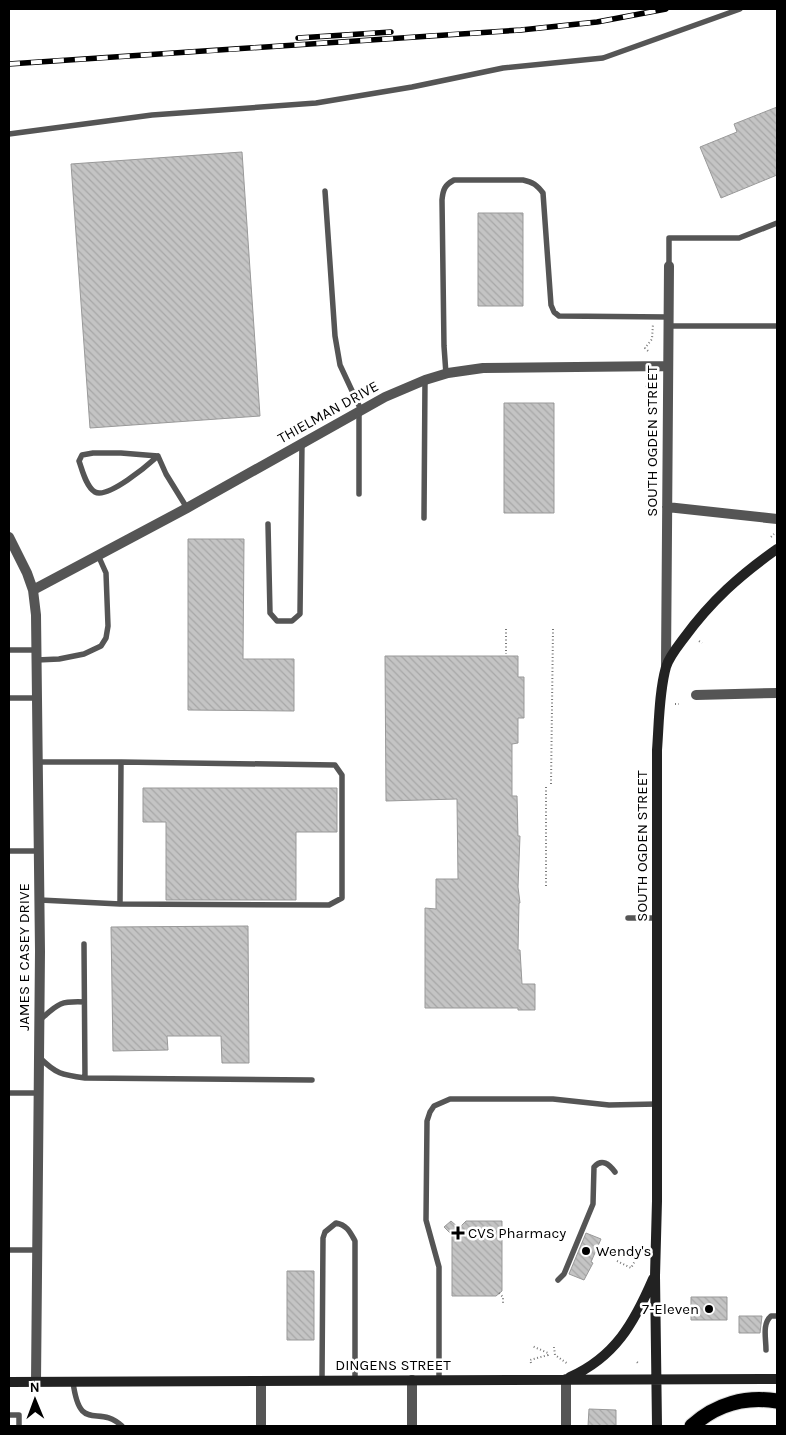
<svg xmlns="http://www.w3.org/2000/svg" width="786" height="1435" font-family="Karla,sans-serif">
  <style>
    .building { fill: url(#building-back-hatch); stroke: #999 }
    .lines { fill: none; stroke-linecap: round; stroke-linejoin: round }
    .highway-casing { stroke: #dbdbdb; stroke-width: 17 }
    .path { stroke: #777; stroke-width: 2; stroke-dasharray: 1 2.5; stroke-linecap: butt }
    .lane { stroke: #555; stroke-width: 5.5 }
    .street { stroke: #555; stroke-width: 10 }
    .secondary { stroke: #222; stroke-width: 10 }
    .highway { stroke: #000; stroke-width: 15 }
    .rail-casing { stroke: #000; stroke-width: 5.5 }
    .rail { stroke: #fff; stroke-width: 4; stroke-dasharray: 11; stroke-linecap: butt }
    .poi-dot { fill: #000; stroke: #fff; stroke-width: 2 }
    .labels { text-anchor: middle; stroke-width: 5; stroke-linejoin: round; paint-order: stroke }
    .street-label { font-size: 15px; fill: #000; stroke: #fff }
    .poi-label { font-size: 15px; fill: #000; stroke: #fff; text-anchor: start }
  </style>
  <defs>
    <pattern id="building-back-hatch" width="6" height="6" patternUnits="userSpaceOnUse" patternTransform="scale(1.25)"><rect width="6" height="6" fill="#c4c4c4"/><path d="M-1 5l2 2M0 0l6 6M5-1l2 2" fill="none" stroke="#a7a7a7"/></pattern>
  </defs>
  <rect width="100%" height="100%" fill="#fff"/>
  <!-- building -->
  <path class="building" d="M777,107V175L721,198L700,147L737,132L734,124Z
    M242,152L260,416L90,428L71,164Z
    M478,213H523V306H478Z
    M504,403H554V513H504Z
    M188,539H244L243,659H294V711L188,710Z
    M385,656H518V677H524V718H518V743L512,744V796H517L518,836H520L518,887L520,903H519L518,950H520L522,984H535V1010H518V1008H425V908L436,909V879H458L457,799L386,801Z
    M143,788H337V832H296V900H166V822H143Z
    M248,926L249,1063H222L221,1036H167L168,1050L113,1051L111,927Z
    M451,1221L459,1228L466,1221H502V1291L496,1296H452V1235L444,1227Z
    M586,1233L601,1239L591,1262L593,1263L584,1280L569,1274Z
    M287,1271H314V1340H287Z
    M691,1297H727V1320H691Z
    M739,1316H762L760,1333H739Z
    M589,1409L616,1410V1426H588Z"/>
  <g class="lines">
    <!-- highway casing -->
    <g class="highway-casing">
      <path id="highway" d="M692,1426C716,1404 746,1396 777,1401"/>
    </g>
    <!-- path -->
    <path class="path" d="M648,351L645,348L652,339L653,324
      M646,387L649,384
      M771,537L774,534
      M506,629V654
      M699,641L702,643
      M675,704H679
      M551,784L553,629
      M546,886V785
      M617,1261L631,1268L639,1254
      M499,1293L503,1297V1303
      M554,1347L555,1355L568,1364
      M637,1362L638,1363
      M531,1363L530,1360L548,1355V1353L532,1346"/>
    <!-- lane -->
    <path class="lane" d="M9,134L152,115L316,103L412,87L503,68L603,58L740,9
      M325,191L335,336L340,365L361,410
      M669,266V238H739L777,223
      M668,326H777
      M446,374L444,346L442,200C443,189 445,185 454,180H523C533,182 537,185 543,193L551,305L554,312L559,316L668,317
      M359,411V494
      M158,456L121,453H93L82,455L79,461C82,469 86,487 95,492C108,499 148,465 158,456L166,474L187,508
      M424,518L425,380
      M268,524L270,613L277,621H292L300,614L302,443
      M9,650H37
      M37,660L59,659L84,654L101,646L106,638L108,626L106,573L98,555
      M9,698H37
      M38,762H121L120,904L40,900
      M9,851H39
      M120,904L329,905L342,898V775L335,765L121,762
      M628,918H657
      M84,944L85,1078L312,1080
      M40,1020C58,1004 59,1001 84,1002
      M39,1057C56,1074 62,1075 85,1078
      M9,1093H39
      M9,1250H37
      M558,1280L564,1274L593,1204L594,1167C602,1158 609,1164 615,1172
      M766,1350C766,1338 762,1324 771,1316H777
      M322,1380L323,1238L325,1232L336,1223C347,1225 350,1232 355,1241V1380
      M439,1380V1267L426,1220L427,1121L430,1112L434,1106L450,1099H553L609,1105L657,1104
      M73,1382C80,1435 98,1403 122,1426
      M9,1415H19V1426"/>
    <!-- street -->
    <path class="street" d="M667,507L777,519
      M9,537L27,573L33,590L36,615L40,951L36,1382
      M33,590L187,508L385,397L425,380L448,373L483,368L667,366
      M666,665L669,266
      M696,695L777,693
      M261,1426V1381
      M412,1426V1380
      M566,1426V1379"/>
    <!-- secondary -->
    <path class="secondary" d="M570,1377C615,1357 634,1323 653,1279
      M9,1382L777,1379
      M657,1426L655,1276L657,1201V750C659,724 659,692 666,667C669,657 678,646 684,638C711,601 740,575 777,549"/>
    <!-- highway -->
    <use href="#highway" class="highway"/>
    <!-- rail casing -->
    <g class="rail-casing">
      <path id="rail" d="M298,38L391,32
        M9,64L521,30L597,22L666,9"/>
    </g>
    <!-- rail -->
    <use href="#rail" class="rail"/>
  </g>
  <!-- markers -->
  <g class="poi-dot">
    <path d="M455.5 1225.5h5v5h5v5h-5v5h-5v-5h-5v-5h5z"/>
    <circle cx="586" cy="1251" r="5"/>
    <circle cx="709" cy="1309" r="5"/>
  </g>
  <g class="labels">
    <!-- street labels -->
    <g class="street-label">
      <text transform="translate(328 412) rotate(-29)" y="5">THIELMAN DRIVE</text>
      <text transform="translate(652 441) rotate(-90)" y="5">SOUTH OGDEN STREET</text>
      <text transform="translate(642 846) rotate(-90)" y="5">SOUTH OGDEN STREET</text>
      <text transform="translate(24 957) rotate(-90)" y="5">JAMES E CASEY DRIVE</text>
      <text x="393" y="1370">DINGENS STREET</text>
    </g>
    <!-- poi labels -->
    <g class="poi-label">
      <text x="468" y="1238">CVS Pharmacy</text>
      <text x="596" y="1256">Wendy's</text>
      <text x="699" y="1314" text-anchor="end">7-Eleven</text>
    </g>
  </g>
  <!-- border -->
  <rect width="786" height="1435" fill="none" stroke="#000000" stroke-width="20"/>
  <!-- north arrow -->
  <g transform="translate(35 1400) rotate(359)" stroke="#ffffff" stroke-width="4" paint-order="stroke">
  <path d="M0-4L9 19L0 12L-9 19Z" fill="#000000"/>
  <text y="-8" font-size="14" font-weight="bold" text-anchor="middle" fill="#000000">N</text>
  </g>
</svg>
